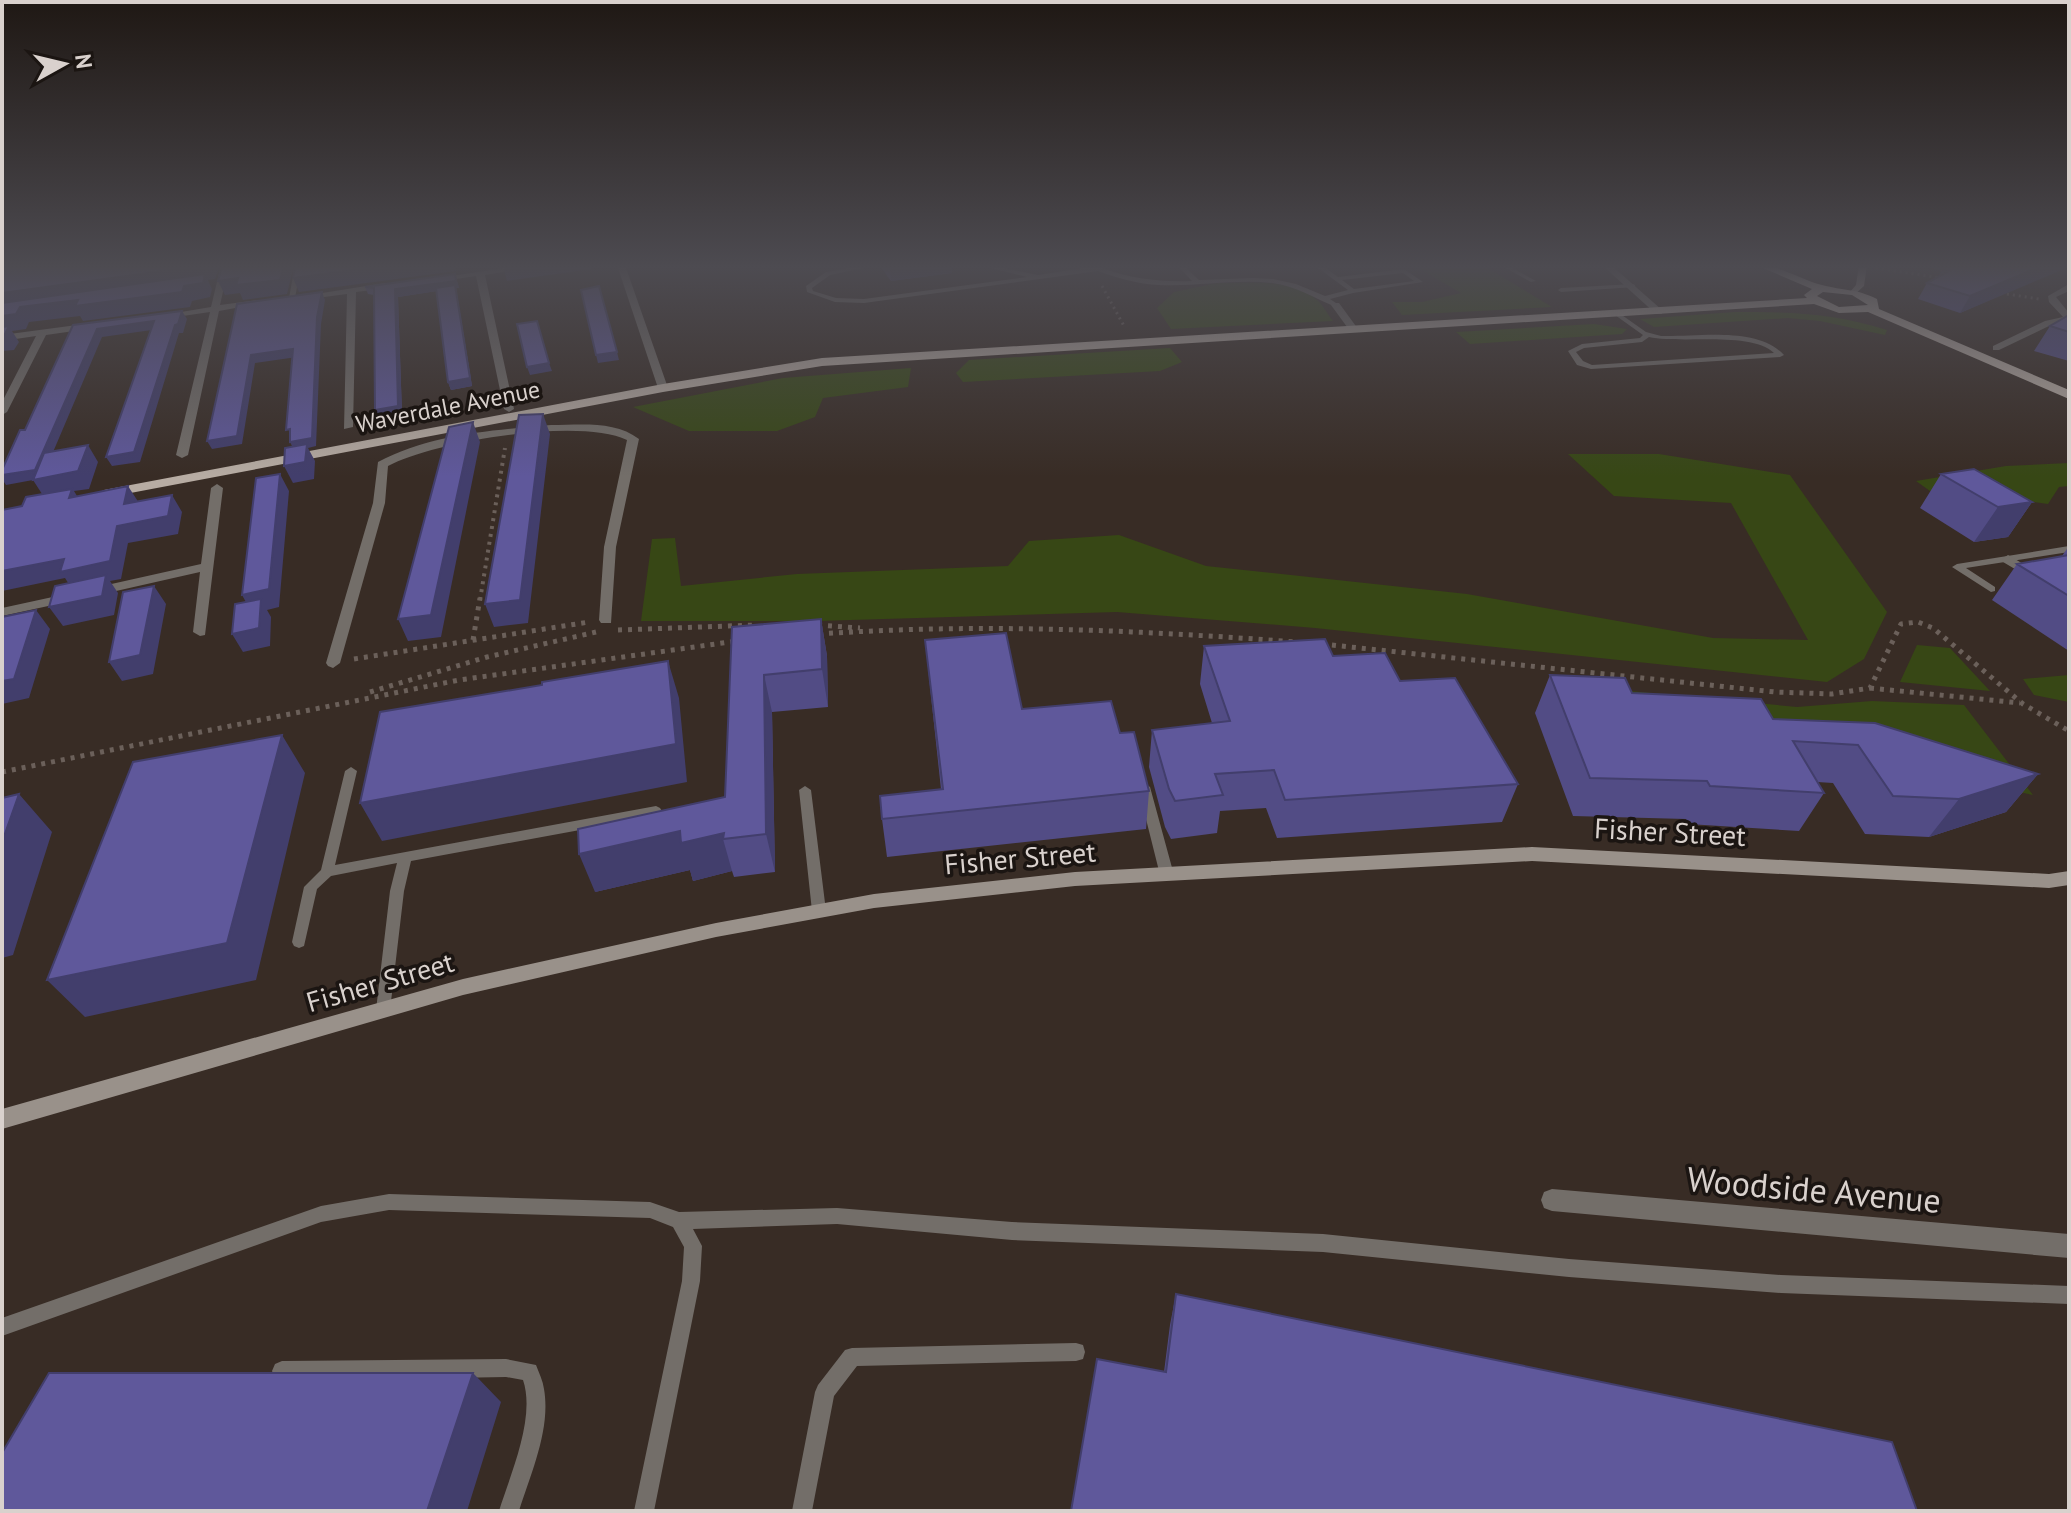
<svg xmlns="http://www.w3.org/2000/svg" width="2071" height="1513" font-family="'PT Sans',sans-serif">
  <style>
    .green { fill: #374715 }
    .lines { fill: none; stroke-linecap: round; stroke-linejoin: round }
    .path-far2 { stroke: #6b605a; stroke-width: 3; stroke-dasharray: 2 4; stroke-linecap: butt }
    .path-far1 { stroke: #6b605a; stroke-width: 4; stroke-dasharray: 3 5; stroke-linecap: butt }
    .path { stroke: #6b605a; stroke-width: 5; stroke-dasharray: 4 6; stroke-linecap: butt }
    .lane { fill: #736e69; fill-rule: evenodd }
    .street { fill: #736e69; fill-rule: evenodd }
    .secondary { fill: #99918a; fill-rule: evenodd }
    .primary { fill: #b7aca3; fill-rule: evenodd }
    .wall { fill: #524c85 }
    .shaded-wall { fill: #423e6c }
    .building { fill: #5f589b; stroke: #423e6c; stroke-width: 2 }
    .labels { text-anchor: middle; stroke-width: 7; stroke-linejoin: round; paint-order: stroke }
    .far-street-label { font-size: 24px; fill: #d9d1cd; stroke: #1b1512 }
    .street-label { font-size: 28px; fill: #d9d1cd; stroke: #1b1512 }
    .near-street-label { font-size: 34px; fill: #d9d1cd; stroke: #1b1512 }
  </style>
  <rect width="100%" height="100%" fill="#382c25"/>
  <!-- green -->
  <path class="green" d="M1413,265H1483L1552,307L1402,315L1392,302H1422L1461,293Z
    M1217,283C1246,283 1293,278 1317,300C1323,305 1328,315 1333,321L1171,329L1157,308L1174,292Z
    M1735,312C1791,312 1833,313 1887,330L1885,335L1820,321L1788,318L1654,327L1640,319Z
    M1594,324L1627,329L1622,334L1470,344L1456,332Z
    M1170,348L1182,362L1160,371L963,382L956,373L969,360Z
    M911,368L908,387L823,398L815,417L777,431H689L633,407L783,378Z
    M1568,454H1659L1790,475L1887,612L1864,659L1827,682L1315,628L1117,612L817,621H641L652,539L675,538L681,586L797,574L1008,566L1029,541L1119,535L1206,566L1467,594L1713,638L1808,640L1731,503L1614,496Z
    M2069,463V486L2059,487L2048,504L1950,490L1930,491L1916,481L2006,466Z
    M1917,645L1950,648L1990,691L1900,682Z
    M2069,675V702L2034,695L2023,679Z
    M1567,685L1797,707L1872,701L1964,705L2033,795L1615,703Z"/>
  <g class="lines">
    <!-- path-far2 -->
    <path class="path-far2" d="M1876,268L1941,278
      M1102,286L1124,326
      M2001,293L2039,299"/>
    <!-- path-far1 -->
    <path class="path-far1" d="M480,600L505,448"/>
    <!-- path -->
    <path class="path" d="M818,625L860,628
      M618,630L756,625
      M819,634C979,623 1137,630 1296,642
      M473,640L480,598
      M1322,644L1775,692L1832,694L1870,688L1901,624L1918,622L1933,628L2023,704L2069,731
      M354,659L589,622
      M1870,688L2020,703
      M370,692L487,657L596,632
      M2,772L459,680L737,641"/>
    <!-- lane -->
    <path class="lane" d="M295,265H301L295,298L292,300L289,298Z
      M866,265L873,266L830,275L812,288L813,291L836,298L864,299L1027,277L978,265H989L1038,275L1103,265L1102,268C1132,279 1160,282 1192,281L1178,266L1197,265L1186,268L1199,280L1253,278L1273,279L1296,284L1325,296L1348,290L1314,265H1321L1338,277L1404,269L1423,282L1353,293L1330,299L1339,305L1336,307C1314,298 1296,286 1272,283C1234,279 1196,287 1159,285C1138,284 1117,278 1098,271L864,303L835,302L807,292L806,286L826,272ZM1403,273L1414,281L1354,289L1342,280Z
      M1500,265H1507L1536,281L1531,282Z
      M1633,284L1635,285V287L1561,292L1558,290L1561,288Z
      M1615,313H1619L1646,332L1661,336C1698,337 1757,326 1784,355L1780,357L1591,369L1577,365L1568,351L1582,344L1640,338L1643,335L1615,315ZM1649,337C1682,344 1751,331 1774,353L1592,365L1583,361L1576,352L1584,348L1642,342Z
      M2069,546V552L1966,568L1995,587V591L1991,592L1952,567L1957,564Z
      M351,767L357,771L335,865L656,806L660,808L662,811L660,814L656,816L411,861L404,891L390,1010L388,1014L383,1016L378,1014L376,1010L390,891L397,863L331,876L317,889L304,946L299,948L294,946L292,942L304,887L321,870L345,771Z
      M1144,783L1150,787L1174,875L1172,879H1162L1160,875L1138,787Z
      M805,786L811,790L826,911L824,915L819,916L814,915L812,911L799,790Z
      M389,1194L650,1202L679,1212L837,1208L1012,1222L1323,1234L1569,1259L1781,1275L2069,1286V1304L1781,1293L1569,1277L1323,1252L1012,1240L837,1224L693,1229L702,1246L700,1281L654,1511H634L682,1281L684,1247L673,1227L650,1218L389,1210L321,1222L2,1336V1318L321,1206Z
      M1076,1343L1083,1345L1085,1352L1083,1359L1076,1361L857,1366L834,1396L812,1511H792L815,1392L818,1385L845,1350L852,1348Z
      M506,1359L536,1365C539,1373 543,1381 544,1389C551,1429 531,1473 519,1511H499C510,1475 536,1418 523,1380L506,1377L282,1381L275,1378L272,1371L275,1364L282,1361Z"/>
    <!-- street -->
    <path class="street" d="M221,265H229L220,305L258,300L263,303L219,311L188,455L182,458L176,455L210,312L162,319L157,316L211,307Z
      M523,265H545L485,275L514,409L509,412L504,409L476,276L436,282L432,279Z
      M617,265H625L668,388L667,390L658,388Z
      M1602,265H1611L1662,310V314H1656Z
      M385,283L388,284V288L356,292L353,427L344,429L347,294L301,300L297,297Z
      M2069,284V291L2056,297L2069,313V322L2051,325L1999,350H1993V346L2045,321L2063,317L2049,302L2048,296Z
      M1333,303H1339L1358,329L1356,331H1350L1331,305Z
      M92,323L95,324V328L46,335L7,412L2,415V402L36,336L2,341V335Z
      M551,425C579,425 615,420 639,439L616,547L611,623H601L599,620L604,547L627,440C580,417 434,441 388,466L385,503L340,663L333,668L328,666L326,663L373,503L378,462C430,434 494,430 551,425Z
      M217,484L223,488L205,635L200,636L193,632L200,572L94,596L89,595V589L201,564L211,488Z
      M2008,555L2069,591V601L2003,562L2002,559Z
      M71,593L76,594V600L2,616V608Z
      M1552,1189L2069,1234V1258L1552,1211L1544,1208L1541,1200L1544,1192Z"/>
    <!-- secondary -->
    <path class="secondary" d="M1859,265H1867L1864,286L1854,295L1850,292L1856,285Z
      M1532,847L2049,874L2069,871V885L2049,888L1532,861L1075,886L874,908L716,937L463,995L2,1129V1109L463,979L716,923L874,894L1075,872Z"/>
    <!-- primary -->
    <path class="primary" d="M1756,265C1780,265 1799,279 1822,285C1844,291 1855,288 1877,299L1879,309L2069,390V399L1868,312L1839,313L1814,304L822,366L663,392L104,498L97,494L104,490L663,384L822,358L1807,298L1804,295L1812,289ZM1823,292L1852,295L1868,305L1839,307L1817,296Z"/>
  </g>
  <!-- wall -->
  <path class="wall" d="M879,265H952V273L891,281Z
    M1929,265H2069L1960,313L1918,299L1927,283L1939,276L1941,271L1928,267Z
    M455,274L459,288H456L472,386L451,390L448,382L437,291L398,297L402,414L379,418L375,410L374,295L368,294L365,287Z
    M2069,315V361L2034,351L2050,326Z
    M1941,474L2032,502L2008,537L1974,542L1920,508Z
    M2069,546V651L1992,600L2017,564L2062,556Z
    M821,619L827,656L828,707L772,712L775,872L734,877L732,871L693,881L690,870L595,892L725,797L732,627Z
    M925,640L1022,709L1120,733L1149,791L1146,829L887,857L882,819L941,789Z
    M1204,646L1333,656L1400,681L1518,784L1502,822L1277,838L1266,808L1220,811L1217,833L1171,839L1165,827L1149,767L1152,730L1212,723L1200,684Z
    M1550,675L1632,693L1773,719L2038,774L2006,812L1929,837L1865,834L1833,783L1817,782L1824,793L1799,831L1688,824L1686,819L1573,816L1535,713Z
    M1176,1294L1917,1511L1164,1372L1170,1325Z"/>
  <!-- shaded-wall -->
  <path class="shaded-wall" d="M207,265H220L215,279L208,280L212,289L210,297L192,301L190,307L83,321L80,316L29,322L26,329L12,331L19,342L14,350L2,351V316L20,307L184,286L2,309V293Z
    M284,265H294L287,294L243,300L240,293L225,295L218,281Z
    M392,265H467L455,266L456,271L299,292L293,278Z
    M515,265H590L592,269L507,281L503,266Z
    M890,265H952V273L891,281Z
    M2044,265H2069V267L1960,313L1970,296Z
    M455,274L459,288H456L472,386L451,390L448,382L456,288L398,297L402,414L379,418L375,410L395,289Z
    M322,292L325,300L321,324L316,446L308,448L315,461L314,479L293,483L284,466L294,450L290,442Z
    M182,311L187,319L183,333H179L140,462L112,466L106,457Z
    M154,321L159,329L102,337L42,478L88,445L98,462L89,489L74,491L83,506L69,498L44,497L33,480L6,485L2,479V475L97,329Z
    M293,349L297,357L255,363L242,444L212,449L207,441L251,355Z
    M617,352L619,360L598,363L596,355Z
    M549,363L552,371L530,375L527,367Z
    M543,414L550,434L528,623L494,627L485,604Z
    M473,422L480,442L441,637L408,641L398,619Z
    M280,474L289,491L279,607L267,610L271,617L270,646L243,652L232,634L252,613L242,595Z
    M128,486L139,503L124,504Z
    M172,495L182,512L178,534L128,543L121,579L110,581L118,593L114,615L63,626L49,607L72,589L65,578L2,591V571L117,526Z
    M2032,502L2008,537L1974,542L1998,507Z
    M154,586L166,604L153,674L122,681L109,662Z
    M36,610L50,629L29,698L2,704V681Z
    M821,619L827,656L828,707L822,669Z
    M668,661L679,698L687,782L382,841L360,803Z
    M764,675L772,712L775,872L766,834Z
    M282,735L305,773L256,980L85,1017L47,980Z
    M2038,774L2006,812L1929,837L1959,799Z
    M19,794L52,832L13,955L2,958V842Z
    M680,831L724,833L723,839L732,871L693,881L690,870L595,892L579,854Z
    M473,1373L501,1402L467,1511H427Z"/>
  <!-- building -->
  <path class="building" d="M2,265H207L2,293Z
    M222,265H284L280,280L236,285L238,278L218,281Z
    M295,265H392L293,278Z
    M1952,265H2044L1970,296L1927,283L1949,271L1942,269Z
    M205,274L203,283L184,286L182,292L75,306L78,300L20,307L16,314L2,316V303Z
    M455,274L456,281L395,289L398,406L375,410L374,288L365,287Z
    M455,285L470,378L448,382L436,288Z
    M599,286L617,352L596,355L581,290Z
    M322,292L317,317L312,438L290,442V429L286,430L293,349L251,355L237,436L207,441L237,304Z
    M182,311L178,324L175,325L134,452L106,457L154,321L97,329L35,470L2,475V470L20,430H25L73,325Z
    M2069,315V332L2050,326Z
    M537,321L549,363L527,367L517,324Z
    M9,326L5,334L2,335V327Z
    M543,414L520,600L485,604L519,415Z
    M473,422L431,615L398,619L449,427Z
    M307,444L305,462L284,466L285,448Z
    M88,445L78,471L33,480L44,453Z
    M1974,469L2032,502L1998,507L1941,474Z
    M280,474L269,589L242,595L256,478Z
    M128,486L124,504L172,495L168,516L117,526L110,561L60,572L64,559L2,571V510L22,506L26,497L72,489L69,498Z
    M2069,555V596L2017,564Z
    M106,575L102,596L49,607L55,586Z
    M154,586L140,655L109,662L123,592Z
    M261,599L259,628L232,634L235,604Z
    M36,610L14,679L2,681V617Z
    M821,619L822,669L764,675L766,834L723,839L724,833L681,843L680,831L579,854L578,829L725,797L732,627Z
    M1006,633L1022,709L1111,701L1120,733L1134,732L1149,791L882,819L880,796L943,789L925,640Z
    M1325,639L1333,656L1385,653L1400,681L1455,678L1518,784L1285,800L1274,770L1215,774L1223,795L1175,801L1169,789L1152,730L1230,721L1204,646Z
    M668,661L676,744L360,803L380,712L542,685V682Z
    M1550,675L1625,678L1632,693L1761,699L1773,719L1875,723L2038,774L1959,799L1893,796L1858,745L1793,741L1824,793L1710,786L1707,781L1590,778Z
    M282,735L227,943L47,980L133,762Z
    M19,794L2,842V798Z
    M1176,1294L1892,1442L1917,1511H1071L1097,1359L1166,1372Z
    M49,1373H473L427,1511H2V1453Z"/>
  <!-- sky -->
  <linearGradient id="sky" x2="0" y2="1"><stop stop-color="#1f1814"/><stop offset="0.56" stop-color="#4d4b51"/><stop offset="1" stop-color="#4d4b51" stop-opacity="0"/></linearGradient>
  <rect width="2071" height="477" fill="url(#sky)"/>
  <g class="labels">
    <!-- far-street labels -->
    <g class="far-street-label">
      <text transform="translate(448 407) rotate(-11)" y="8">Waverdale Avenue</text>
    </g>
    <!-- street labels -->
    <g class="street-label">
      <text transform="translate(1670 832) rotate(3)" y="10">Fisher Street</text>
      <text transform="translate(1020 858) rotate(-5)" y="10">Fisher Street</text>
      <text transform="translate(380 982) rotate(-16)" y="10">Fisher Street</text>
    </g>
    <!-- near-street labels -->
    <g class="near-street-label">
      <text transform="translate(1814 1190) rotate(5)" y="12">Woodside Avenue</text>
    </g>
  </g>
  <!-- border -->
  <rect width="2071" height="1513" fill="none" stroke="#d9d1cd" stroke-width="8"/>
  <!-- north arrow -->
  <g transform="translate(64 64) rotate(82)" stroke="#1b1512" stroke-width="6" paint-order="stroke">
  <path d="M0-6L14 30L0 20L-14 30Z" fill="#d9d1cd"/>
  <text y="-12" font-size="22" font-weight="bold" text-anchor="middle" fill="#d9d1cd">N</text>
  </g>
</svg>
